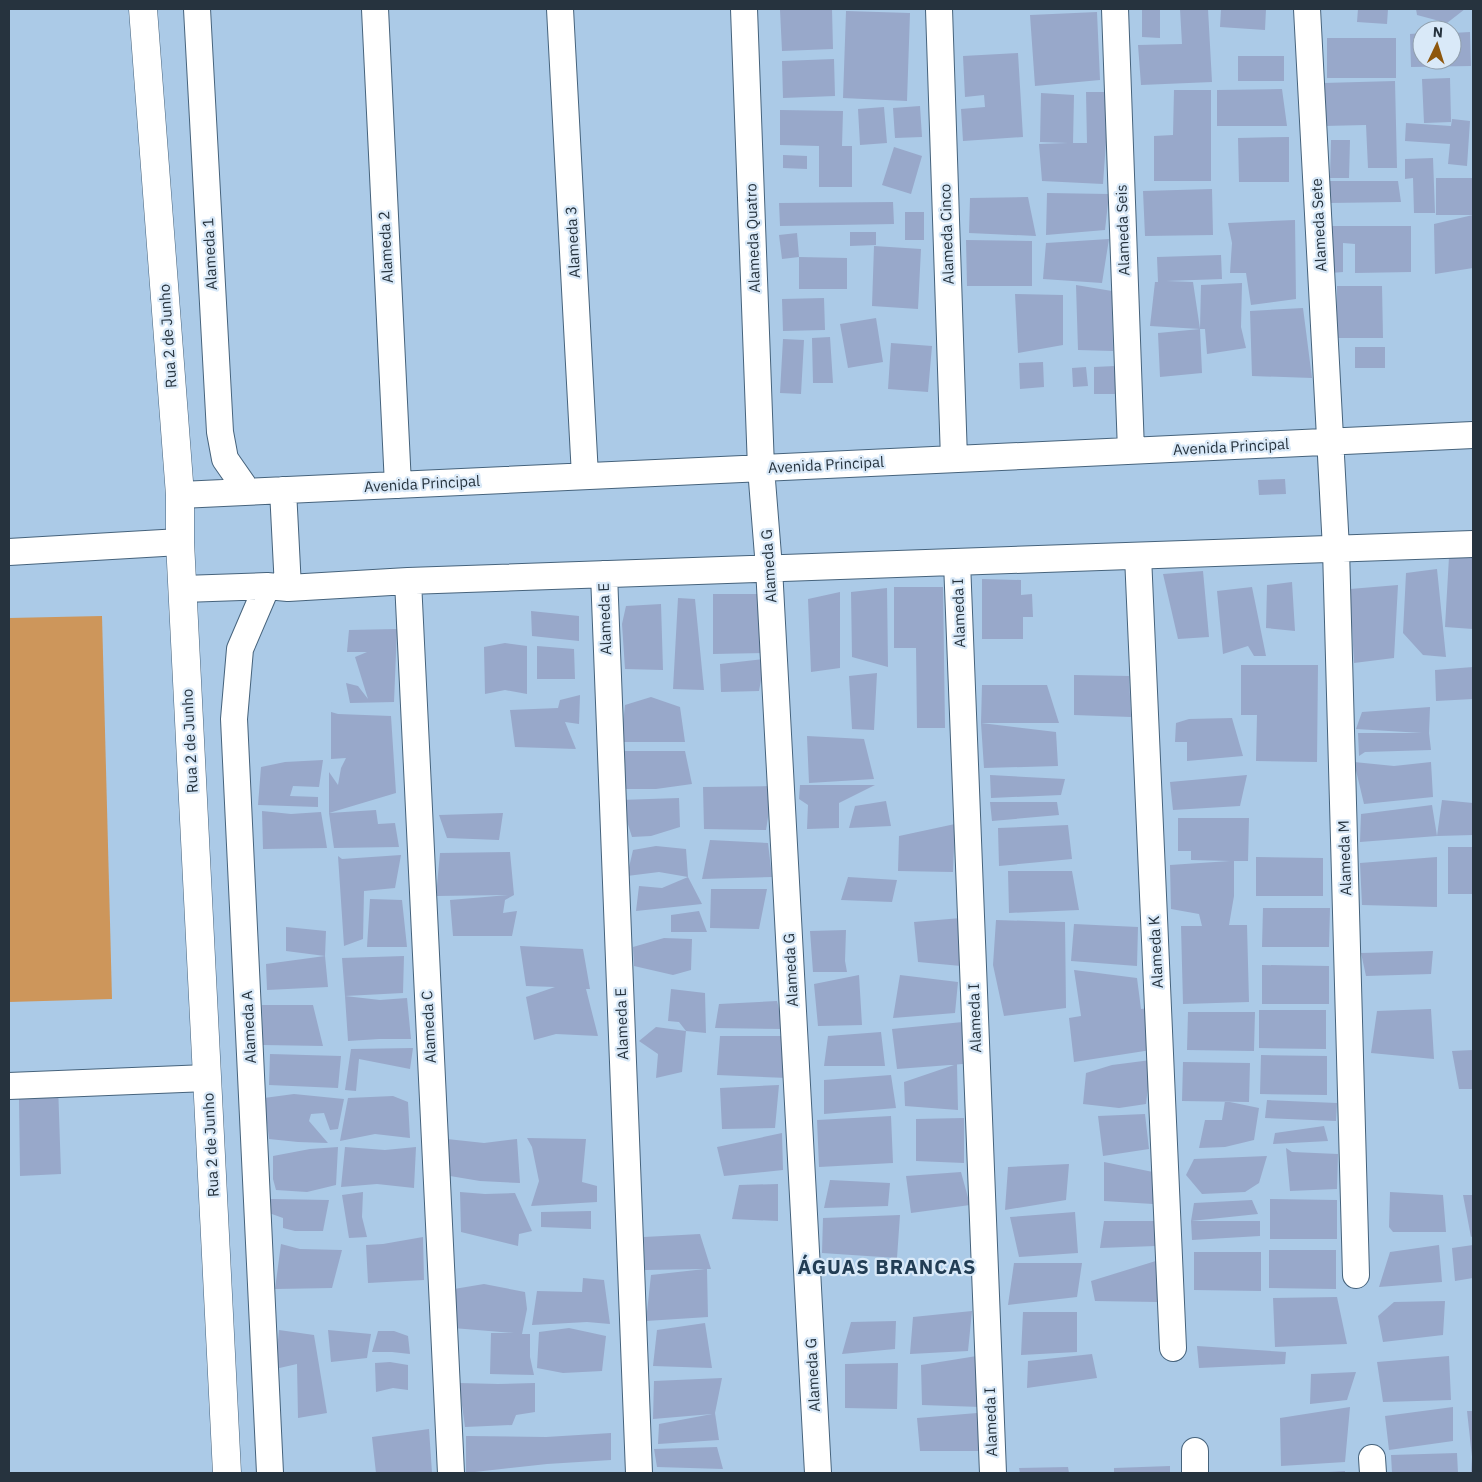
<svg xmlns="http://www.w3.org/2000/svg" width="1482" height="1482" font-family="'IBM Plex Sans',sans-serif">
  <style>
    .green { fill: #cd965b }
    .building { fill: #98a8ca }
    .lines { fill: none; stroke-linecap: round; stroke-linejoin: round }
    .street-casing { stroke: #46637c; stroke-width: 28 }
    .secondary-casing { stroke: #46637c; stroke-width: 29 }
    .street { stroke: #fff; stroke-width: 26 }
    .secondary { stroke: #fff; stroke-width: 28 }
    .labels { text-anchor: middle; stroke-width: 4.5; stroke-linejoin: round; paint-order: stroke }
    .street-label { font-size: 15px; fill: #26333e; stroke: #d9e9f8 }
    .district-label { font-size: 20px; font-weight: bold; letter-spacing: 1px; fill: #223d54; stroke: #d9e9f8 }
  </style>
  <rect width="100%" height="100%" fill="#abcae7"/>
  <!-- green -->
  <path class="green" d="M102,616L112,999L9,1002V618Z"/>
  <!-- building -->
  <path class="building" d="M832,9L833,49L782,51L780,10Z
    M1142,9H1160V38L1142,37Z
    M1180,9H1208L1212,82L1141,85L1138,45L1182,44Z
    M1221,9H1266L1265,30L1220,27Z
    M1358,9H1388L1387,24L1357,22Z
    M1416,9H1465L1447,23L1417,15Z
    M846,11L910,13L907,101L843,98Z
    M1097,12L1100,80L1035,86L1030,15Z
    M1470,32L1471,66L1411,67L1410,34L1422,33V60H1452V33Z
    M1327,38H1396V78H1327Z
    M1018,53L1023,137L963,141L961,109L985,107L984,95L965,97L963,56Z
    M1238,56H1284V81H1238Z
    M834,59L835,96L783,98L782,61Z
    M1450,78L1451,122L1424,123L1422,79Z
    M1395,81L1397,168H1368L1366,125L1324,126L1323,83Z
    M1282,89L1287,126H1217V90Z
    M1174,90H1211V181H1154V136L1173,135Z
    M1086,92H1105L1106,142L1103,184L1042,181L1039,144L1068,143L1040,142L1041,93L1074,95L1073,143H1087Z
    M920,106L922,137L895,138L893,108Z
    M884,107L887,143L860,145L858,109Z
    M780,110L843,111L842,146H852V187H819V146L780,145Z
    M1452,119L1470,121L1467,166L1448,164L1450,144L1405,141L1406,123L1451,126Z
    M1289,137V182H1239L1238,138Z
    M1331,140H1350L1349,178H1330Z
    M894,147L922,156L911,194L882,185Z
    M783,155L807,156V169L783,168Z
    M1433,158L1435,213H1414L1413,178L1405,179V159Z
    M1436,178H1473V215H1436Z
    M1328,181H1398L1401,202L1329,203Z
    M1212,189L1213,235L1145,236L1143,191Z
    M1047,193L1109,194L1105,230L1046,235Z
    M1028,197L1036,236L969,233L970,198Z
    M893,202L894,224L780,226L779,203Z
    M905,212H924V240H905Z
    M1473,215V268L1435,274L1434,224Z
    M1295,220L1296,299L1251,305L1246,273H1230L1232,243L1228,223Z
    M1331,226H1411V272L1355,273V244L1343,243V272L1331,273Z
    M850,232H876V245L850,246Z
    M797,233L799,257L782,259L779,235Z
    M1109,239L1102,283L1043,279L1046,243Z
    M966,240L1032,241V286H967Z
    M874,246L921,249L918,309L872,306Z
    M1221,255L1222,279L1166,281L1193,282L1200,329L1150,326L1155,282H1158L1157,257Z
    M799,257L847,258V289H799Z
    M1242,283L1241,327L1246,348L1207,354L1205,329H1200L1201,285Z
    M1076,285L1112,291L1113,351L1078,350Z
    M1337,286H1382L1383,338H1337Z
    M1015,294L1063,295V345L1018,353Z
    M824,298L825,330L783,331L782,299Z
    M1303,308L1312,378L1252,376L1250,311Z
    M876,318L883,362L848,368L840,324Z
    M1200,329L1202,373L1160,377L1158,333Z
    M830,337L833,383H813L812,338Z
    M783,339L804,340L801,394L780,393Z
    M891,343L932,346L928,392L888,389Z
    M1355,347H1385V368H1355Z
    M1043,362L1044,387L1020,389L1019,363Z
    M1115,366V394H1094V367Z
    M1086,367L1088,386L1073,387L1072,368Z
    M1285,479L1286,494L1259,495L1258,480Z
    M1449,557L1473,558V629L1445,627Z
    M1437,569L1446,657L1423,655L1403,633L1406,573Z
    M1203,571L1209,637L1178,639L1163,574Z
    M982,579L1021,580V595L1032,594L1033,617H1023V639H982Z
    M1292,582L1295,631L1266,628L1267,585Z
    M1398,585L1394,658L1354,663L1350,589Z
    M894,587H943L945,728H917L916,648H894Z
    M1252,587L1266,656H1254L1248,646L1223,654L1217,591Z
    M887,588L888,667L852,657L851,592Z
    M840,592V668L811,672L808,599Z
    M713,594H763L764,653L713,654Z
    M678,598L695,599L704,690L673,689Z
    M661,604L663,670L625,669L622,624L626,606Z
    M531,611L579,616V641L532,636Z
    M397,629L394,702L350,703L346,683L358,686L368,699L355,657L367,652H347L349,630Z
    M505,643L527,646V694L505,690L485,694L484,647Z
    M537,646L574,649L575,679H537Z
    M765,659L759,691L721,692L720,664Z
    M1241,665H1318L1317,762L1256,761L1257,715H1241Z
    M1473,667V699L1436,701L1435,670Z
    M877,673L874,730L852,729L849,676Z
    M1074,675L1129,676L1131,717L1074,715Z
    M982,685H1047L1059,723H981Z
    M580,695L579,724L565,722L576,749L515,747L510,710L558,708L560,700Z
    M651,697L680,707L685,742H621L625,705Z
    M1430,707L1429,733L1431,750L1365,752L1359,756L1358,733H1422L1356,729L1362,712Z
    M331,712L338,714L391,716L396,793L329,813L376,810L378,824L395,823L399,847L334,848L329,813V772L338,785L341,768L346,758L331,759Z
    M1232,718L1243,756L1187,761V742H1175L1176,723L1189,719Z
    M981,723L1056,732L1058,766L984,768Z
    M807,736L864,739L874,779L809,783Z
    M622,751H685L692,784L656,789H624Z
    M323,760L319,787L293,786L290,796L318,797V807L258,805L261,767L285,762Z
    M1354,762L1394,766L1431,762L1433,797L1364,804Z
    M990,775L1065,779L1061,795L991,798Z
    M1247,775L1240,806L1173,810L1170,782Z
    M800,785H875L839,803V828L807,829L808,805L799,799Z
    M773,786L766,830L704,829L703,787Z
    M679,798L680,827L651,836L632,837L620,800Z
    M1442,800L1473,803V835L1437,836Z
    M886,801L891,826L849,828L855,806Z
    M990,802H1057L1059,815L992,821Z
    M1432,805L1437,836L1360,842L1361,814Z
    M262,811L291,814L321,812L327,848L263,849Z
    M503,813L499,840L447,838L439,815Z
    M1178,818H1249L1248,861H1234V896L1229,925H1247L1249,1002L1183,1004L1181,926H1202L1199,914L1171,909L1170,865L1230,861L1191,860V851H1178Z
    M955,824L953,872L898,871L899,836Z
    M1068,825L1072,859L999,866L998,828Z
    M710,840L768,843L772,877L702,879Z
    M656,846L686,849L688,877L659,872L627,876L633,850Z
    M1448,847H1473V894H1448Z
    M510,852L514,895L505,900L503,913L517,911L512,936H453L450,900L508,895L436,896L440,853Z
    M401,855L395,888L364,891L363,939L344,946L338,856L342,859Z
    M1256,857L1323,858V896H1256Z
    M1437,857V907L1362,905L1360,863Z
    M1008,871H1072L1079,910L1009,913Z
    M688,877L702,904L636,911L639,886L662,888Z
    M848,877L897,880L892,902L841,900Z
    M711,889H767L759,929L710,928Z
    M370,899L402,900L407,947H367Z
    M1263,908H1330L1329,947H1262Z
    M699,911L707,932H671V915Z
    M961,918V966L918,962L914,922Z
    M996,920L1065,922L1066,1008L1004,1016L993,965Z
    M1074,924L1138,927L1137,966L1071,961Z
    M286,927L326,931L325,956L286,951Z
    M846,930L845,961L847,972H813L810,931Z
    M664,938L692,939L691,970L673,975L634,966L633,947Z
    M520,946L583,949L590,989H586L598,1036L556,1034L534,1040L526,997L555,987L526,986Z
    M1433,951L1431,974L1366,976L1361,953Z
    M325,956L328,987L267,990L266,964Z
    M404,956L403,993L345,996L342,958Z
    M1262,965L1329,966V1004H1262Z
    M1074,970L1137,978L1141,1009L1149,1008L1151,1050L1074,1062L1069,1018L1081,1016Z
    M859,975L862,1025L818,1026L814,984Z
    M900,975L958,982L955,1013L893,1018Z
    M671,989L705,993L706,1033L686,1031L682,1072L656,1078L658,1054L639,1041L656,1027L686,1031L679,1022L668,1021Z
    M345,996L380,1000L407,998L411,1039H379L348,1041Z
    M777,1001L784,1029L715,1028L719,1004Z
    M262,1005H313L323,1046L263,1045Z
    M1431,1009L1434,1059L1371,1053L1377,1011Z
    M1259,1010H1326V1049L1259,1048Z
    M1188,1012H1255L1254,1051L1187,1050Z
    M963,1022V1064L897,1069L892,1029Z
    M881,1032L885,1066H824L828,1036Z
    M720,1036H783L788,1078L717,1075Z
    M413,1048L410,1069L359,1059L356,1091L345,1090L351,1049Z
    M1473,1050V1089H1459L1452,1051Z
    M270,1054L341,1056L338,1088L269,1085Z
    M1261,1055L1327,1056V1095L1260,1094Z
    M1151,1060L1146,1104L1119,1108L1083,1104L1086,1073L1112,1065Z
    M1183,1062L1250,1063L1249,1102L1182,1101Z
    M957,1064L958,1110L905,1106L904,1082Z
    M891,1075L896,1108L824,1114V1080Z
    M58,1084L61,1174L20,1176L19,1099Z
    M779,1085L775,1128L722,1129L720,1088Z
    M294,1094L344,1099L338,1129L330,1130L324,1113L311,1114L309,1121L328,1143L298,1142L269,1139L264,1098Z
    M393,1096L408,1102L410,1138L375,1134L340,1141L348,1098Z
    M1267,1100L1337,1103L1336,1121L1265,1118Z
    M1225,1101L1259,1108L1254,1140L1225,1147L1199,1148L1205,1120H1222Z
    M1145,1114L1149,1149L1103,1156L1098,1116Z
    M891,1116L893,1163L819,1167L817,1120Z
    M964,1118V1163L916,1161V1119Z
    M1324,1126L1328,1141L1273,1144L1275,1133Z
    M782,1133L783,1170L724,1176L717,1147Z
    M527,1138L586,1139L582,1182L597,1186V1202L531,1206L539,1181L532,1147Z
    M447,1139L484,1143L517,1139L520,1183L480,1181L450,1176Z
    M338,1147L336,1185L307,1192L276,1190L273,1179V1156L310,1149Z
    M345,1147L385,1150L416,1147L414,1188L377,1184L341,1187Z
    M1286,1148L1292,1152L1338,1154L1337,1189L1290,1191Z
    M1267,1156L1259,1183L1245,1192L1202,1194L1186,1175L1194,1159Z
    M1104,1162L1153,1172V1204L1104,1201Z
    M1069,1164L1066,1200L1005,1210L1008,1167Z
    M961,1172L970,1205L911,1213L906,1176Z
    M830,1180L890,1183L888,1206L824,1208Z
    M778,1184V1221L732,1219L739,1185Z
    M363,1192L362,1217L367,1237L349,1238L342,1195Z
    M460,1192L485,1194L515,1193L532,1231L519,1234L518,1246L461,1232Z
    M1390,1192L1443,1195L1446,1232H1393L1389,1227Z
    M1463,1195H1473V1236L1471,1237Z
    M271,1199L329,1200L323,1231H295L283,1228V1218L269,1213Z
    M1270,1199L1337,1200V1239H1270Z
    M1252,1200L1258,1214L1191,1221H1260V1236L1192,1240L1191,1221L1194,1203Z
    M591,1211V1229L541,1227V1212Z
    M1075,1212L1078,1253L1019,1257L1010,1217Z
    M900,1215L897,1258L822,1253L823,1218Z
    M1104,1221H1154L1156,1246L1100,1248Z
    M700,1234L711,1269H707L708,1317L646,1321L651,1275L705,1269L645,1270L644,1237Z
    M423,1237L424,1280L368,1283L366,1245L383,1244Z
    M281,1244L300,1249L342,1250L332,1288L275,1289Z
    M1439,1245L1442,1282L1379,1287L1390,1252Z
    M1473,1245V1278L1455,1281L1452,1248Z
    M1269,1250H1336V1289L1269,1288Z
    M1194,1252H1261V1291L1194,1290Z
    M1159,1260L1158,1302L1095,1301L1091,1281Z
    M1014,1263H1082L1077,1297L1008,1305Z
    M583,1278L604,1280L610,1324L587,1322L532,1325L537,1291L582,1292Z
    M484,1284L525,1292L527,1309L522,1334H530V1357L534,1375L490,1374L491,1333H514L453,1328L454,1289Z
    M1337,1297L1347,1344L1275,1347L1273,1298Z
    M1445,1301L1443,1335L1383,1342L1378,1316L1394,1302Z
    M972,1311L968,1351L910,1354L913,1317Z
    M1023,1312H1077V1352L1021,1355Z
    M896,1321L895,1349L842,1354L851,1322Z
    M705,1323L712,1368L653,1366L657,1330Z
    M569,1328L606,1336L602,1371L563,1373L537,1368L539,1332Z
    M279,1330L314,1335L327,1413L298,1418L297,1364L275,1369Z
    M328,1330L371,1334L367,1358L331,1362Z
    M378,1331H394L408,1336L410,1354L392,1352H372Z
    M1197,1346L1286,1352L1285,1364L1199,1368Z
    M1092,1354L1097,1378L1027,1388L1028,1361Z
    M983,1355L981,1407L922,1405L921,1365Z
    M1449,1356L1451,1400L1383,1402L1377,1362Z
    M390,1362L408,1365V1390L393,1388L376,1392L375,1363Z
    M898,1363L897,1409L845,1408V1364Z
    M1356,1372L1347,1400L1310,1404L1311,1374Z
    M722,1378L715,1413L719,1440L658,1444L659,1424L712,1414L653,1419L654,1381Z
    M459,1383L498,1384L535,1383V1412L516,1415L512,1425L465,1427Z
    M1350,1407L1345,1462L1281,1466L1280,1418Z
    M1453,1407V1441L1389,1450L1385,1416Z
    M1467,1411H1473V1473H1471L1472,1457Z
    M977,1413L981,1451H920L917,1418Z
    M429,1429L432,1473H376L372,1437Z
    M611,1433V1460L547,1464L466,1473V1436L546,1437Z
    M717,1447L723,1469L657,1467L654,1449Z
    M1457,1453L1458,1473H1392L1391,1455Z
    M1170,1466V1473H1114V1468Z
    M1068,1467L1069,1473H1020L1019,1468Z
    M1345,1471V1473H1329V1472Z"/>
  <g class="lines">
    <!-- street casing -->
    <g class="street-casing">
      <path id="street" d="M197,9L220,432L225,459L248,492
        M375,9L398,485
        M560,9L585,476
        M744,9L761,468L769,568L818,1473
        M939,9L954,459
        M1115,9L1131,451
        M1307,9L1336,549L1356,1275
        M283,490L288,588
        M180,495L1473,435
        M9,552L180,542
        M1138,556L1173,1348
        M957,562L993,1473
        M604,574L639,1473
        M408,581L451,1473
        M267,586L240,649L234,719L270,1473
        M183,589L267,586L288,588L408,581L1473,544
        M9,1086L207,1078
        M1195,1451V1473
        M1372,1458L1373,1473"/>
    </g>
    <!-- secondary casing -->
    <g class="secondary-casing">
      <path id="secondary" d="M143,9L180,495V542L227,1473"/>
    </g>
    <!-- street -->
    <use href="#street" class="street"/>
    <!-- secondary -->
    <use href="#secondary" class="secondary"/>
  </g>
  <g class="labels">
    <!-- street labels -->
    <g class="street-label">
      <text transform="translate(1319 225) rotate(-93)" y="5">Alameda Sete</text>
      <text transform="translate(1123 230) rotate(-92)" y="5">Alameda Seis</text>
      <text transform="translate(947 234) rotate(-92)" y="5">Alameda Cinco</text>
      <text transform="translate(753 238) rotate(-92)" y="5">Alameda Quatro</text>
      <text transform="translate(573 242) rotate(-93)" y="5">Alameda 3</text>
      <text transform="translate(386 247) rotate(-93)" y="5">Alameda 2</text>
      <text transform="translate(210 254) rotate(-93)" y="5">Alameda 1</text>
      <text transform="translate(168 336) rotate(-94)" y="5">Rua 2 de Junho</text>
      <text transform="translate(1231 447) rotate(-3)" y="5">Avenida Principal</text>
      <text transform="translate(826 465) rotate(-3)" y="5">Avenida Principal</text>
      <text transform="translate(422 484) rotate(-3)" y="5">Avenida Principal</text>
      <text transform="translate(769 566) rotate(-94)" y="5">Alameda G</text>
      <text transform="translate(959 613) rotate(-92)" y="5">Alameda I</text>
      <text transform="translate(605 619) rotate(-92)" y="5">Alameda E</text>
      <text transform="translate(190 741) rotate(-93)" y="5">Rua 2 de Junho</text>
      <text transform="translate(1345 858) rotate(-92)" y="5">Alameda M</text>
      <text transform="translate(1156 952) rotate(-93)" y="5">Alameda K</text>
      <text transform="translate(791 970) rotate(-93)" y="5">Alameda G</text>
      <text transform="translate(975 1018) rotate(-92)" y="5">Alameda I</text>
      <text transform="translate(622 1024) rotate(-92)" y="5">Alameda E</text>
      <text transform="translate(249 1027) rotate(-93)" y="5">Alameda A</text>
      <text transform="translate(429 1027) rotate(-93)" y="5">Alameda C</text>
      <text transform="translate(211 1145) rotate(-93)" y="5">Rua 2 de Junho</text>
      <text transform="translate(813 1375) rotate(-93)" y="5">Alameda G</text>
      <text transform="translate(991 1422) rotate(-92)" y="5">Alameda I</text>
    </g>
    <!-- district labels -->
    <g class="district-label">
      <text x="887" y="1274">ÁGUAS BRANCAS</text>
    </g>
  </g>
  <!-- border -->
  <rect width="1482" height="1482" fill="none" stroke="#26333e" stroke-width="20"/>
  <!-- north arrow -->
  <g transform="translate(1437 45) rotate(4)"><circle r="24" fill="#d9e9f8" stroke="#91a0ae"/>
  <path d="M0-4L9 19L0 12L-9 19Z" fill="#8e570d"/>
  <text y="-8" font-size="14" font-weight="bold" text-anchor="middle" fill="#26333e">N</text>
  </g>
</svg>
